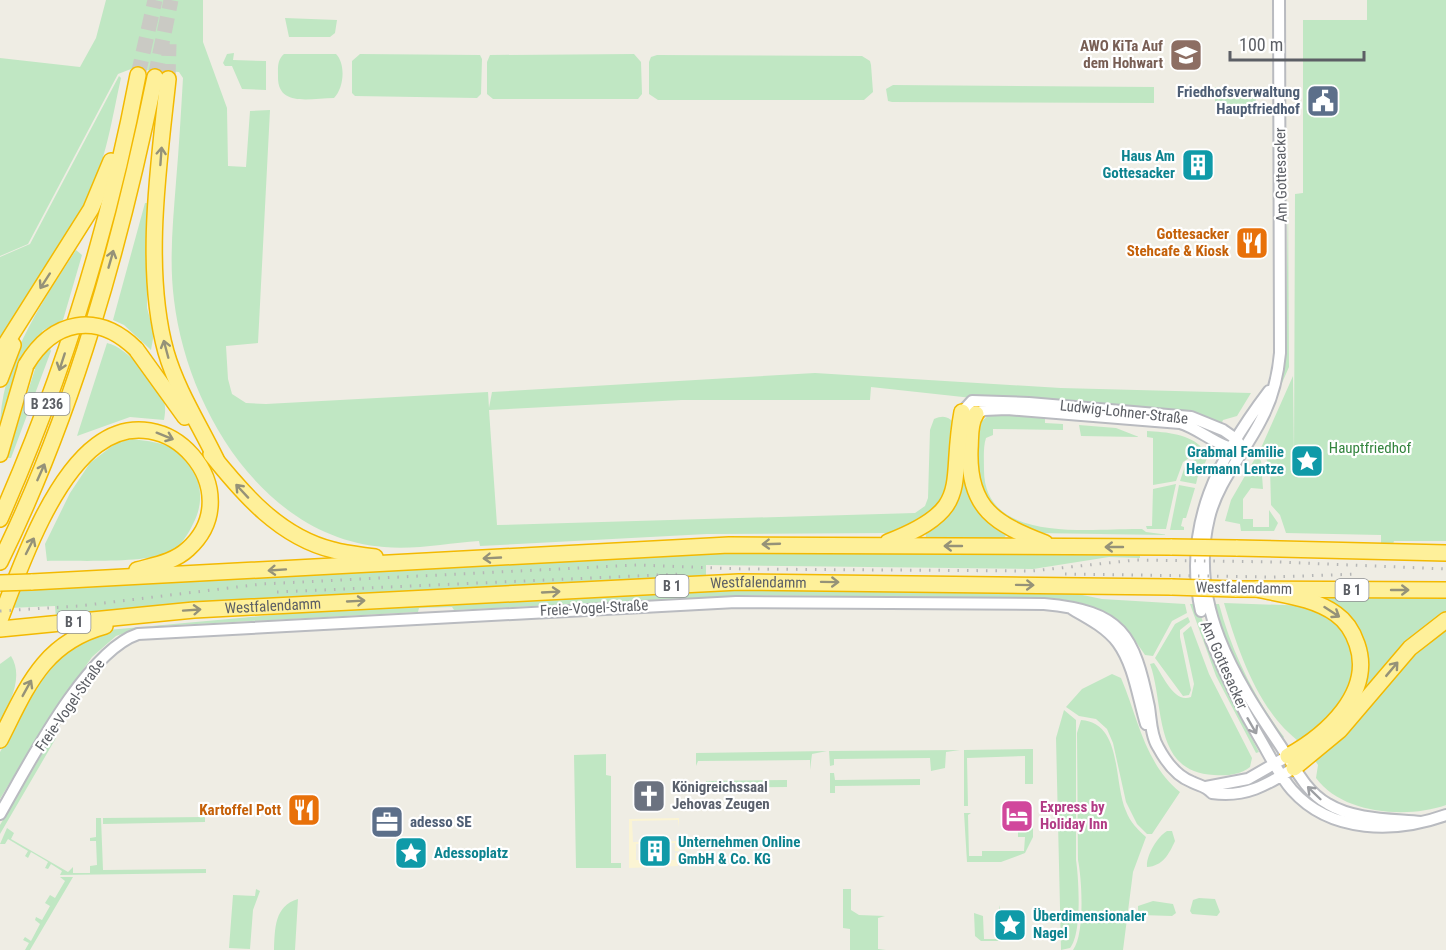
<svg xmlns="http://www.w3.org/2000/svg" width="1446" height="950" font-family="'Roboto Condensed',sans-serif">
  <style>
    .green { fill: #c0e7c3 }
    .sand { fill: #fbf4d3 }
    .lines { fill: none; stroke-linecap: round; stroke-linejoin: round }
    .trunk-tunnel { stroke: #cacac4; stroke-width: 15; stroke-dasharray: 15 8; stroke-linecap: butt }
    .tertiary-casing { stroke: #b9bbc0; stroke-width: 14 }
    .trunk-casing { stroke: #f3b900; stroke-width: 18 }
    .tertiary { stroke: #fff; stroke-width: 10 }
    .trunk { stroke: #fef09a; stroke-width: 15 }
    .rail { stroke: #b5b6b6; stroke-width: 3; stroke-dasharray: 1.5 8; stroke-linecap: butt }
    .trunk-bridge-casing { stroke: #f3b900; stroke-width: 18; stroke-linecap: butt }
    .trunk-bridge { stroke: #fef09a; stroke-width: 15 }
    .oneway { stroke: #959278 }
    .oneway2 { stroke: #9d9fa3 }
    .labels { text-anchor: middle; stroke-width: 4.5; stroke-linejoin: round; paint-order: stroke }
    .shield { fill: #fff; stroke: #8d8f93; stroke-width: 1.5 }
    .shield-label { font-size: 14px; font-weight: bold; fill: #5c5f65 }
    .education-label { font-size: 15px; font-weight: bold; fill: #785e54; stroke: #fff; text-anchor: end }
    .service-label { font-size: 15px; font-weight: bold; fill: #4e5e75; stroke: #fff; text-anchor: end }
    .culture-label { font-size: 15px; font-weight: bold; fill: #0d838f; stroke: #fff; text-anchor: start }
    .street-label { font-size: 15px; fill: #5c5f65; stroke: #fff }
    .food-label { font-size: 15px; font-weight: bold; fill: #c56008; stroke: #fff; text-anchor: end }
    .park-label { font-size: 15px; fill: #33843e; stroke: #fff }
    .worship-label { font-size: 15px; font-weight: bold; fill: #5b616d; stroke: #fff; text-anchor: start }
    .hotel-label { font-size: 15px; font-weight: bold; fill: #b23c85; stroke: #fff; text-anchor: start }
  </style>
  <rect width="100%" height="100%" fill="#efede4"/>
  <!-- green -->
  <path class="green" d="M106,0H203V42L227,108L228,166L246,167L250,111L270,110L258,343L226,346L228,379L232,394L246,403L266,404L488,392L489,408L492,392L815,373L1061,388L1251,393L1237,416L1223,420L1221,425L871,387L870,400H682L489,410L497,525L915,513L925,506L928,498L930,430L934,419C943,415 948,416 954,423L955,468L936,513L891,533L707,534L480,546L479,541C449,543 415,550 384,547C264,538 187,409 174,300C169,261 173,221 176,182C179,147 181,112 183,78L179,72L131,69L118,74L28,244L0,256V58L80,67L96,38Z
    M1367,0H1446V541H1394L1393,544H1381V535L1286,533L1280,515L1271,505L1270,467L1261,448L1293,376L1294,460L1295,194L1303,193V20H1367Z
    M285,18L337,20L335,33L330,37H289Z
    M234,53L233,60L266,61V90L242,89L232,66H225L223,63L227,54Z
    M284,54H336C346,64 344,88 334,98C311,98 277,108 278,76C278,68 277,60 284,54Z
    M360,54L480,55L482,59L481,94L477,98L355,96L352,93V61Z
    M634,54L641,62L642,94L638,99H493L487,94V62L490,55Z
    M657,55L862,56L870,61L871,65L873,92L864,100H658L649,94V62L651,57Z
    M119,76L121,78C112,118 106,161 88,197C62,248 26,291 0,342V257L30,244Z
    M893,85L1154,87V103L892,102L888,101L886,89Z
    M1215,87L1256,88V105L1215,104Z
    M1288,198L1289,367L1260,433L1258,432L1284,364L1286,347Z
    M145,203H149L147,308L154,333L151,350L124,325L113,320Z
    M76,250L82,255L63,320L42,331L51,351L11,458H7L35,369L20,364L0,431C0,362 40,306 76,250Z
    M107,343C129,348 154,381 164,402C166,407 165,414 164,420L130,417L77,436Z
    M991,413L1045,415V423L1063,424V430L993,429V435L986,438C983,447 984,460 984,470C984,545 1092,528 1142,529L1146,532L1169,535L1034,533L996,516L977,479V431L980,423Z
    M1079,425L1116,428L1139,437L1081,436Z
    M1147,431C1166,432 1191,434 1203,449L1183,462L1176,481L1153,485V438L1147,437Z
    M132,439C146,441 165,442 176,451C200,469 207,498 193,524C189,533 180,547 171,552C144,564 79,560 47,561L45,544L70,493L90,463L116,443Z
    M1206,453L1209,454L1201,472L1199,471L1196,484L1180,481L1185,466Z
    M1257,455L1261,461L1263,489L1251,488L1243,499V519H1253V527H1269V510L1278,523L1274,531H1241L1240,524L1225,521L1231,500Z
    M966,462L1007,534L1004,538L926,537L925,531Z
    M1176,484L1166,529H1147L1146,526H1152L1153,489Z
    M1179,485L1195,488L1186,518H1183L1181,526L1184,527V530H1170Z
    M737,550L1140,555V558L1109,557L1033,569L706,565V578L293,598L141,607L56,618L55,606L9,608L14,594L20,590Z
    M736,589L1068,592L1102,599L1185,604L1187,613L1172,621L1153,656L1145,655C1119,614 1096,602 1048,598L749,595L454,610L452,607L419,608L418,612L142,627L116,636L92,657L47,721L0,799V752L40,681L63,651L108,630L305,612Z
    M1327,598H1446V615L1339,721L1364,656L1327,604Z
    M1224,603L1311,606L1340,623L1358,658L1343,704L1301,743C1259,713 1238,651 1224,603Z
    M1190,604H1197L1224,686L1259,752L1256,753L1216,676Z
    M1212,604H1219C1232,653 1254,697 1284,737L1282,739C1252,697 1228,653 1212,604Z
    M1188,617L1190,622L1180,630V637L1191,690L1189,695L1183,696L1155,658L1175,624Z
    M1446,623V805C1407,819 1342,814 1316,778L1318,765L1314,759L1409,653Z
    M1191,626L1209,674L1252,758L1250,767C1240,775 1227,776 1214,775C1152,772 1165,705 1150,664L1154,663C1163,675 1174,704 1191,697L1194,684L1183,633Z
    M11,656C24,677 10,702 0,723V664Z
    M1112,674L1121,678C1138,718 1145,764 1180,792L1152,834H1147L1137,824L1126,802L1113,743L1107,729L1096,719L1079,716L1066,707L1082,689Z
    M1064,710L1076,720V860C1079,879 1082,934 1070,948L1061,950L1056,738Z
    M1081,720C1123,723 1113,782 1126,811C1130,822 1138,830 1146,837L1133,872L1123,950H1073C1085,934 1082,880 1078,860L1077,733Z
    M52,737L56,738L0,834V825Z
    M1033,749V784H1025V756L967,758L968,806H964V750Z
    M960,750L946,752L945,768L931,771L930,758L834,759V765L830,766L829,751Z
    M827,751L812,754L810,770V760L698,761L696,766V753Z
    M606,754V775L611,776V863H621V868H576L574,755Z
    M830,773H834L835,780L920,779V785L835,786V793H830Z
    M787,780V787L706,788V781Z
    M1033,805V837L1025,853L1001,862H967L964,813H971L968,815L969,856H982V851H1024L1025,837H1018V829H1026V808Z
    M205,817V822L103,824V818Z
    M96,818H101L103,870L206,869V873L60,875L62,871L51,864L48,869L45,868L48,862L31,852L28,858L25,856L28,851L8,839L5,844H0L7,828L14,833L11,839L68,872L73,867V873H90V866L97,865L96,841H90V838L96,837Z
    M1167,831H1172L1175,841C1169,854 1163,866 1147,867C1146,856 1157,837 1167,831Z
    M60,877H73L30,950H25L29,943L23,940L25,937L31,941L40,924L35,920L36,917L42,920L50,906L45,903L50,895L55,898L65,881Z
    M256,889L260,891L253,910L250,949L229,948L233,895L255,896Z
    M843,889H851V910L859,915L885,916L878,918V949L886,950H850V929L843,928Z
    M1199,898L1215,899L1220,912L1217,916L1192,914L1190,911L1193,900Z
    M298,899L295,950H274C275,929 274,906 298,899Z
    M1153,901L1173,904L1176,913L1172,916L1141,915L1138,913V906Z
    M999,905L1001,913H1018V930L1007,941H981L975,936L974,913L983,916L984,939H1000Z"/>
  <!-- sand -->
  <path class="sand" d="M679,818V827L678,820L632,821L633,842L679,841V834V851H675V843L636,844V860H675V853H679L678,866L629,868V819Z"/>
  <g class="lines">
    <!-- trunk-tunnel -->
    <path class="trunk-tunnel" d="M138,75L155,0
      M155,77L171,0
      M168,79L169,44"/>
    <!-- tertiary casing -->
    <g class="tertiary-casing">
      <path id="tertiary" d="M1279,0L1280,353C1278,375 1272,399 1262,418C1245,453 1218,480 1209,518C1188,604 1234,677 1280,745C1294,766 1305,791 1328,804C1354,820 1391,819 1421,822
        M972,401L1029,403L1191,417L1223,430L1236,439L1243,449C1222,451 1201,429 1180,423L1007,409L984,410L976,414L962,412Z
        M1072,609C1088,618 1107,628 1118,643C1134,665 1138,698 1146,724
        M1201,611C1182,525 1219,457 1269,391
        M1211,640C1225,674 1241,707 1260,739C1270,756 1279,775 1292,790C1331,834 1396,833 1446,815
        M1206,787L1248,779L1288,756
        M0,814C27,767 86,651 138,634L736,602L1044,604C1122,611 1134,634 1149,707C1151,720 1151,736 1158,747C1166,762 1176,776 1192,782C1200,786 1206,786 1212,793C1245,798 1267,785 1294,768"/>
    </g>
    <!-- trunk casing -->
    <g class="trunk-casing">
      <g id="trunk">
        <path d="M168,79C159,163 143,269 166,352C177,390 199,424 216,459"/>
        <path d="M136,349L185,417"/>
        <path d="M0,353L91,209L111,161"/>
        <path d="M0,379L13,345"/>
        <path d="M976,414C969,424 971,438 970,450C968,509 996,524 1045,543"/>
        <path d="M0,454L26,365"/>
        <path d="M211,454C244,495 280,537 333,550C347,554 361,555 375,557"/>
        <path d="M0,519C63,377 109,228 138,75"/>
        <path d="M888,542C975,508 948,487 962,412"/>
        <path d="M1236,548L1446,553"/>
        <path d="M0,562C75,409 121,243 155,77"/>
        <path d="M31,582L729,545L1172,547"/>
        <path d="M1235,589L1446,590"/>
        <path d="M1257,589C1283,595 1314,598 1336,614C1346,621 1353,632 1357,644C1374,693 1326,735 1288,756"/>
        <path d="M0,620C20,567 51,479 97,445C167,392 251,492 188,549C174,562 155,565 137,570"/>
        <path id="s1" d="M0,629L194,610L739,582L1172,587"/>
        <path d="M0,740C27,687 43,643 105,626"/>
        <path d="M1294,768L1340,730L1410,648L1446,620"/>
      </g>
    </g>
    <!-- tertiary -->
    <use href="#tertiary" class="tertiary"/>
    <!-- trunk -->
    <use href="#trunk" class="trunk"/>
    <!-- rail -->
    <path class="rail" d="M1065,574L1272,577L1359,574
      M277,592L681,574
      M0,611L79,606L262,584L637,565L743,569L1032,571L1136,560L1279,562L1446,569"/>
    <!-- trunk-bridge casing -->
    <g class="trunk-bridge-casing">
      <path id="trunk-bridge" d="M26,365C53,320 97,311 136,349
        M1172,547L1236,548
        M0,583L31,582
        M1172,587L1235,589"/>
    </g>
    <!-- trunk-bridge -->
    <use href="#trunk-bridge" class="trunk-bridge"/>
  </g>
  <!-- one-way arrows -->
  <defs><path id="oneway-shaft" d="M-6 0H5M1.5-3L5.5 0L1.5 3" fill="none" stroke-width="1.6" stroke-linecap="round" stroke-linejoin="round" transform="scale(1.5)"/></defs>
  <g class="oneway">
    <use href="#oneway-shaft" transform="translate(161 156) rotate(-86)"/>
    <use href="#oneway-shaft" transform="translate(111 259) rotate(-74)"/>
    <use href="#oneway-shaft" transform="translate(45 281) rotate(123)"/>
    <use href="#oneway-shaft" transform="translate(166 349) rotate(-105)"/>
    <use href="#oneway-shaft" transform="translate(62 362) rotate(108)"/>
    <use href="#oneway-shaft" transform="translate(165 436) rotate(22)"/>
    <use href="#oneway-shaft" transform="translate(41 472) rotate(-66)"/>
    <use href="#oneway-shaft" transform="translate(242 491) rotate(-133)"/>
    <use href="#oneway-shaft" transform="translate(771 544) rotate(178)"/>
    <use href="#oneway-shaft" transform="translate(30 546) rotate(-63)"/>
    <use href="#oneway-shaft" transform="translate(953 546) rotate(-180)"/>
    <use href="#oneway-shaft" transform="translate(1114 547) rotate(-180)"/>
    <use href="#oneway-shaft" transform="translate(492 558) rotate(177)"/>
    <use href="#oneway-shaft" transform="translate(277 570) rotate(176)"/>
    <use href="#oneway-shaft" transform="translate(830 582) rotate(1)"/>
    <use href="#oneway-shaft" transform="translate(1025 585) rotate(1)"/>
    <use href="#oneway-shaft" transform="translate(1400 590)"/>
    <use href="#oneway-shaft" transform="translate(551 592) rotate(-3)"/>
    <use href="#oneway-shaft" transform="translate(356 601) rotate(-3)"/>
    <use href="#oneway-shaft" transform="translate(192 610) rotate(-4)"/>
    <use href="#oneway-shaft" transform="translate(1332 612) rotate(33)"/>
    <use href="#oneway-shaft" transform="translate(1392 669) rotate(-50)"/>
    <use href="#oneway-shaft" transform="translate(27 688) rotate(-61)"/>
  </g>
  <g class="oneway2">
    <use href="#oneway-shaft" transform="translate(1252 726) rotate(60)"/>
    <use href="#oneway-shaft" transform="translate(1314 793) rotate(-136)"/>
  </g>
  <!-- icons -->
  <defs>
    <g id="school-square" transform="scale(1.725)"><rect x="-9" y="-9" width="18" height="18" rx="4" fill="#8d6e63" stroke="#fff"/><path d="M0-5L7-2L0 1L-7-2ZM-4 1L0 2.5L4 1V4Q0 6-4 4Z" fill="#fff"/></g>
    <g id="civic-square" transform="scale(1.725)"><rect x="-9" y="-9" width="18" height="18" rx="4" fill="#5c6f8a" stroke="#fff"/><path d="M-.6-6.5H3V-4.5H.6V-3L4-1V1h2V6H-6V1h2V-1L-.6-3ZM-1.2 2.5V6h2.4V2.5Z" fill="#fff"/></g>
    <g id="building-square" transform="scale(1.725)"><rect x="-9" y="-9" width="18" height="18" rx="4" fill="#0f9aa8" stroke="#fff"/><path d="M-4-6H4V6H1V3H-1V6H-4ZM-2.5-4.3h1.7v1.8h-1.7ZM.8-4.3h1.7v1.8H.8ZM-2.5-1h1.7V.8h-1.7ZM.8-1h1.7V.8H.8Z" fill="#fff"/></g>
    <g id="restaurant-square" transform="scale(1.725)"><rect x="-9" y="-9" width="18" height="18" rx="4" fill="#e8710a" stroke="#fff"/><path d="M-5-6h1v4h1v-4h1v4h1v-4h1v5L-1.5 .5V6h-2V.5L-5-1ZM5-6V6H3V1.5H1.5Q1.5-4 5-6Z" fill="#fff"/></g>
    <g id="sight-square" transform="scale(1.725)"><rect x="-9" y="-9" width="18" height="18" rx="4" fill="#0f9aa8" stroke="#fff"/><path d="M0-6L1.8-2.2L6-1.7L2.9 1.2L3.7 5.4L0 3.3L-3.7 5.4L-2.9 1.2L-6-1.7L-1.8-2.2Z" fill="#fff"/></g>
    <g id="church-square" transform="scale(1.725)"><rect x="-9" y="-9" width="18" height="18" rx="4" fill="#6b7280" stroke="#fff"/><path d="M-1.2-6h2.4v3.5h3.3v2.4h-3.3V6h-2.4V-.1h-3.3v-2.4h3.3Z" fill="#fff"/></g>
    <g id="hotel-square" transform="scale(1.725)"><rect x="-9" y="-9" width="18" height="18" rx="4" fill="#d1479c" stroke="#fff"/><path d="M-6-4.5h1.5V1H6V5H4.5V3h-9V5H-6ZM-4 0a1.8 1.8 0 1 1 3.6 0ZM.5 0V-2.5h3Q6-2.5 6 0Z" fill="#fff"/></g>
    <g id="office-square" transform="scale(1.725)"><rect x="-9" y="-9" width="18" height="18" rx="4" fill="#5c6f8a" stroke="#fff"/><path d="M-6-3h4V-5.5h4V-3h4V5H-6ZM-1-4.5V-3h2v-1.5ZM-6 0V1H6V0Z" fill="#fff"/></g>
  </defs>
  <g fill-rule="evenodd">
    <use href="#school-square" x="1186" y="55"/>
    <use href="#civic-square" x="1323" y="101"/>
    <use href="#building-square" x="1198" y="165"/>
    <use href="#restaurant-square" x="1252" y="243"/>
    <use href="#sight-square" x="1307" y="461"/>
    <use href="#church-square" x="649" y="796"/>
    <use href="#restaurant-square" x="304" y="810"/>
    <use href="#hotel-square" x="1017" y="816"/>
    <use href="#office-square" x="387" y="822"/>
    <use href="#building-square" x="655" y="851"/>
    <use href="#sight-square" x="411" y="853"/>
    <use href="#sight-square" x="1010" y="925"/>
  </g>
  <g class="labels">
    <!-- shield labels -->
    <g class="shield">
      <rect x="24.5" y="393" width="45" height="22" rx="4.5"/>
      <rect x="655.5" y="575" width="33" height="22" rx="4.5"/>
      <rect x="1335.5" y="579" width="33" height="22" rx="4.5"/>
      <rect x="57.5" y="611" width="33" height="22" rx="4.5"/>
    </g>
    <g class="shield-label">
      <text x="47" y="409">B 236</text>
      <text x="672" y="591">B 1</text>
      <text x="1352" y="595">B 1</text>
      <text x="74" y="627">B 1</text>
    </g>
    <!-- education labels -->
    <g class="education-label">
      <text x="1163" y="51">AWO KiTa Auf<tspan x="1163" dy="17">dem Hohwart</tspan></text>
    </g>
    <!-- service labels -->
    <g class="service-label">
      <text x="1300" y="97">Friedhofsverwaltung<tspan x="1300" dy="17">Hauptfriedhof</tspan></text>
      <text x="410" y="827" text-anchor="start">adesso SE</text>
    </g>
    <!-- culture labels -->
    <g class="culture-label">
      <text x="1175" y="161" text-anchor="end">Haus Am<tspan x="1175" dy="17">Gottesacker</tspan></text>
      <text x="1284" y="457" text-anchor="end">Grabmal Familie<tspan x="1284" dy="17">Hermann Lentze</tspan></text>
      <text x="678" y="847">Unternehmen Online<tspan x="678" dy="17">GmbH &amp; Co. KG</tspan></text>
      <text x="434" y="858">Adessoplatz</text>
      <text x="1033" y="921">Überdimensionaler<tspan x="1033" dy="17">Nagel</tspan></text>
    </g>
    <!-- street labels -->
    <g class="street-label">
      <text transform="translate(1281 175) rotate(-91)" y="5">Am Gottesacker</text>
      <text transform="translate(1124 412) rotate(6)" y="5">Ludwig-Lohner-Straße</text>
      <text dy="5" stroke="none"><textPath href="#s1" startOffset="760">Westfalendamm</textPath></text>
      <text transform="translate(1244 588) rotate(1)" y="5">Westfalendamm</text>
      <text dy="5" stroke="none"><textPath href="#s1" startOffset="274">Westfalendamm</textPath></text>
      <text transform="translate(594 608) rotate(-3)" y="5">Freie-Vogel-Straße</text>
      <text transform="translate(1224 665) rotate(66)" y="5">Am Gottesacker</text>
      <text transform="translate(70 705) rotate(-55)" y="5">Freie-Vogel-Straße</text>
    </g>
    <!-- food labels -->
    <g class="food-label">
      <text x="1229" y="239">Gottesacker<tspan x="1229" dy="17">Stehcafe &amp; Kiosk</tspan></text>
      <text x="281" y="815">Kartoffel Pott</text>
    </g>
    <!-- park labels -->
    <g class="park-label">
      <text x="1370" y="453">Hauptfriedhof</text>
    </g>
    <!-- worship labels -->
    <g class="worship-label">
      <text x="672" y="792">Königreichssaal<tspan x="672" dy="17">Jehovas Zeugen</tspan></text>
    </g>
    <!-- hotel labels -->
    <g class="hotel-label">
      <text x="1040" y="812">Express by<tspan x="1040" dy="17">Holiday Inn</tspan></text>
    </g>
  </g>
  <!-- scale -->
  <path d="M1230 51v9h134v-9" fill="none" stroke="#5c5f65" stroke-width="3"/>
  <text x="1239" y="51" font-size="18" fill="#5c5f65" stroke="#ffffff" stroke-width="4.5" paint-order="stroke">100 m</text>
</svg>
